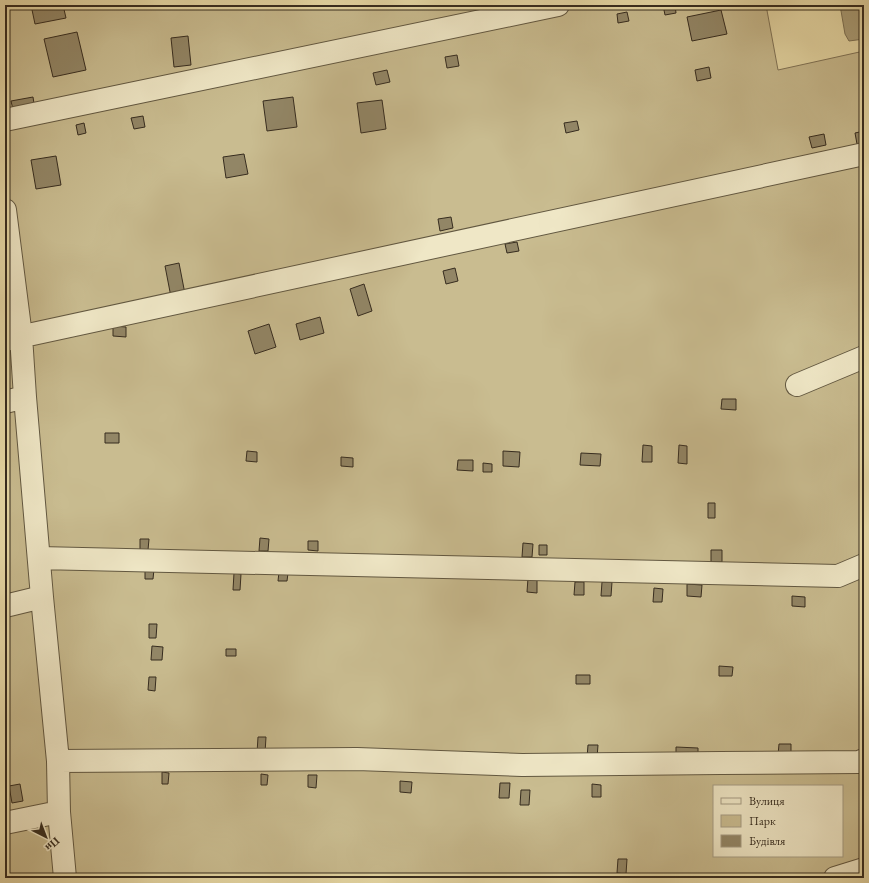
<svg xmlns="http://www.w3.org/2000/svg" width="869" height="883" font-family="'EB Garamond',serif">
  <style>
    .green { fill: #c9bc90; stroke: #807458; fill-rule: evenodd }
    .water { fill: #ab9f79; stroke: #7c7155 }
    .building { fill: #928666; stroke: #362c1f }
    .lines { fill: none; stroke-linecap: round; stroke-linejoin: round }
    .minor-casing { stroke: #625841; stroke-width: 24 }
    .minor { stroke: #efe7c6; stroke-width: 22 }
  </style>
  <rect width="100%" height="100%" fill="#e7daa7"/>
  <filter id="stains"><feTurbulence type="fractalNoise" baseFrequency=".005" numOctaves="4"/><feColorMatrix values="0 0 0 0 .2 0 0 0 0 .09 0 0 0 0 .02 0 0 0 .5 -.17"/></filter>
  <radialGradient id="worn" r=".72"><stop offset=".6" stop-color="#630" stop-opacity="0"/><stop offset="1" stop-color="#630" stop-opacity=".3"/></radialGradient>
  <!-- green -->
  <path class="green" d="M5,5H766L778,70L864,51V878H5ZM714,786H842V856H714Z"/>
  <!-- water -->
  <path class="water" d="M840,5H864V39L849,41L845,34Z"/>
  <!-- building -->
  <path class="building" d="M31,5H63L66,18L35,24Z
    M663,5H675L676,13L665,15Z
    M721,10L727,34L692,41L687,17Z
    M627,12L629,21L618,23L617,14Z
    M77,32L86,70L53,77L44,39Z
    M188,36L191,65L174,67L171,38Z
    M457,55L459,66L447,68L445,57Z
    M709,67L711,78L697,81L695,70Z
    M387,70L390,82L376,85L373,73Z
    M33,97L35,110L14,114L11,101Z
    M293,97L297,127L267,131L263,101Z
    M382,100L386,129L361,133L357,103Z
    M143,116L145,127L134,129L131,118Z
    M577,121L579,130L566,133L564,123Z
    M84,123L86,133L78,135L76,125Z
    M864,131V142L857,144L855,133Z
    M824,134L826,145L812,148L809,137Z
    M244,154L248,174L226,178L223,157Z
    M56,156L61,185L36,189L31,160Z
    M451,217L453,228L440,231L438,219Z
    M517,242L519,251L507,253L505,244Z
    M179,263L185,294L171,297L165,266Z
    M455,268L458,281L446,284L443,271Z
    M364,284L372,311L358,316L350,289Z
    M320,317L324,333L300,340L296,324Z
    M269,324L276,347L255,354L248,331Z
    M113,326L126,327V337L113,336Z
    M722,399H736V410L721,409Z
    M105,433H119V443H105Z
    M643,445L652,446V462H642Z
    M679,445L687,446V464L678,463Z
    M247,451L257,452V462L246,461Z
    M503,451L520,452L519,467L503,466Z
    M581,453L601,454L600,466L580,465Z
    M341,457L353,458V467L341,466Z
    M458,460H473V471L457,470Z
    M483,463L492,464V472H483Z
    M708,503H715V518H708Z
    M260,538L269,539L268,551H259Z
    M140,539H149L148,550H140Z
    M308,541H318V551L308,550Z
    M523,543L533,544L532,557H522Z
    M539,545H547V555H539Z
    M711,550H722V562H711Z
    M145,569H154L153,579H145Z
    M279,572L288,573L287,581H278Z
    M234,573L241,574L240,590H233Z
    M528,578H537V593L527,592Z
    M575,582H584V595H574Z
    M602,582H612L611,596H601Z
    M687,584L702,585L701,597L687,596Z
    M654,588L663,589L662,602H653Z
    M792,596L805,597V607L792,606Z
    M149,624H157L156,638H149Z
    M152,646L163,647L162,660H151Z
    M226,649H236V656H226Z
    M719,666L733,667L732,676H719Z
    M576,675H590V684H576Z
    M149,677H156L155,691L148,690Z
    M258,737H266L265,753H257Z
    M779,744H791V755H778Z
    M588,745H598L597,758H587Z
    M676,747L698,748V758L676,757Z
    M162,772L169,773L168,784H162Z
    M261,774L268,775L267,785H261Z
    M308,775H317L316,788L308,787Z
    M400,781L412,782L411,793L400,792Z
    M500,783H510L509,798H499Z
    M20,784L23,801L12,803L9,786Z
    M592,784L601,785V797H592Z
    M521,790H530L529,805H520Z
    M618,859H627L626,874L617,873Z"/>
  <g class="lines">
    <!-- minor casing -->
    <g class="minor-casing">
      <path id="minor" d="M5,120L558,5
        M5,210L21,336L25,397L42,597L58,761L59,812L65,878
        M5,340L864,154
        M797,385L864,357
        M5,402L25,397
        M39,558L838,576L864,565
        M5,606L42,597
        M58,761L357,759L522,765L720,763L859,762L864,760
        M5,823L59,812
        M835,878L864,869"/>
    </g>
    <!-- minor -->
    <use href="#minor" class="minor"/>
  </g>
  <!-- margin -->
  <rect width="869" height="883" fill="none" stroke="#e7daa7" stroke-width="20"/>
  <rect x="6" y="6" width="857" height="871" fill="none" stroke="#362c1f" stroke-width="2"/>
  <rect x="10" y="10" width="849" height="863" fill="none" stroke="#362c1f"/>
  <!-- legend -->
  <rect x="713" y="785" width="130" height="72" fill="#efe7c6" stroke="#a59c83"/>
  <rect x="721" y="798" width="20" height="6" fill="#efe7c6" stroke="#a59c83"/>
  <text x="749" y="805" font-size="12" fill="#362c1f">Вулиця</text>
  <rect x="721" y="815" width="20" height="12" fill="#c9bc90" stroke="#a59c83"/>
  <text x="749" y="825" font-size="12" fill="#362c1f">Парк</text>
  <rect x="721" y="835" width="20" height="12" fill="#928666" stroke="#a59c83"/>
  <text x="749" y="845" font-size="12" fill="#362c1f">Будівля</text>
  <!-- north arrow -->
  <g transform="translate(46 837) rotate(138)" stroke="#efe7c6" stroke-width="3" paint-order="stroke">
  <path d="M0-3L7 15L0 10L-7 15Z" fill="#362c1f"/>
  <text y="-6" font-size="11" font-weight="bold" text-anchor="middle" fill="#362c1f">Пн</text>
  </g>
  <rect width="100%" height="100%" filter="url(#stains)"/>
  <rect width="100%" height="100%" fill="url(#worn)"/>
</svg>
